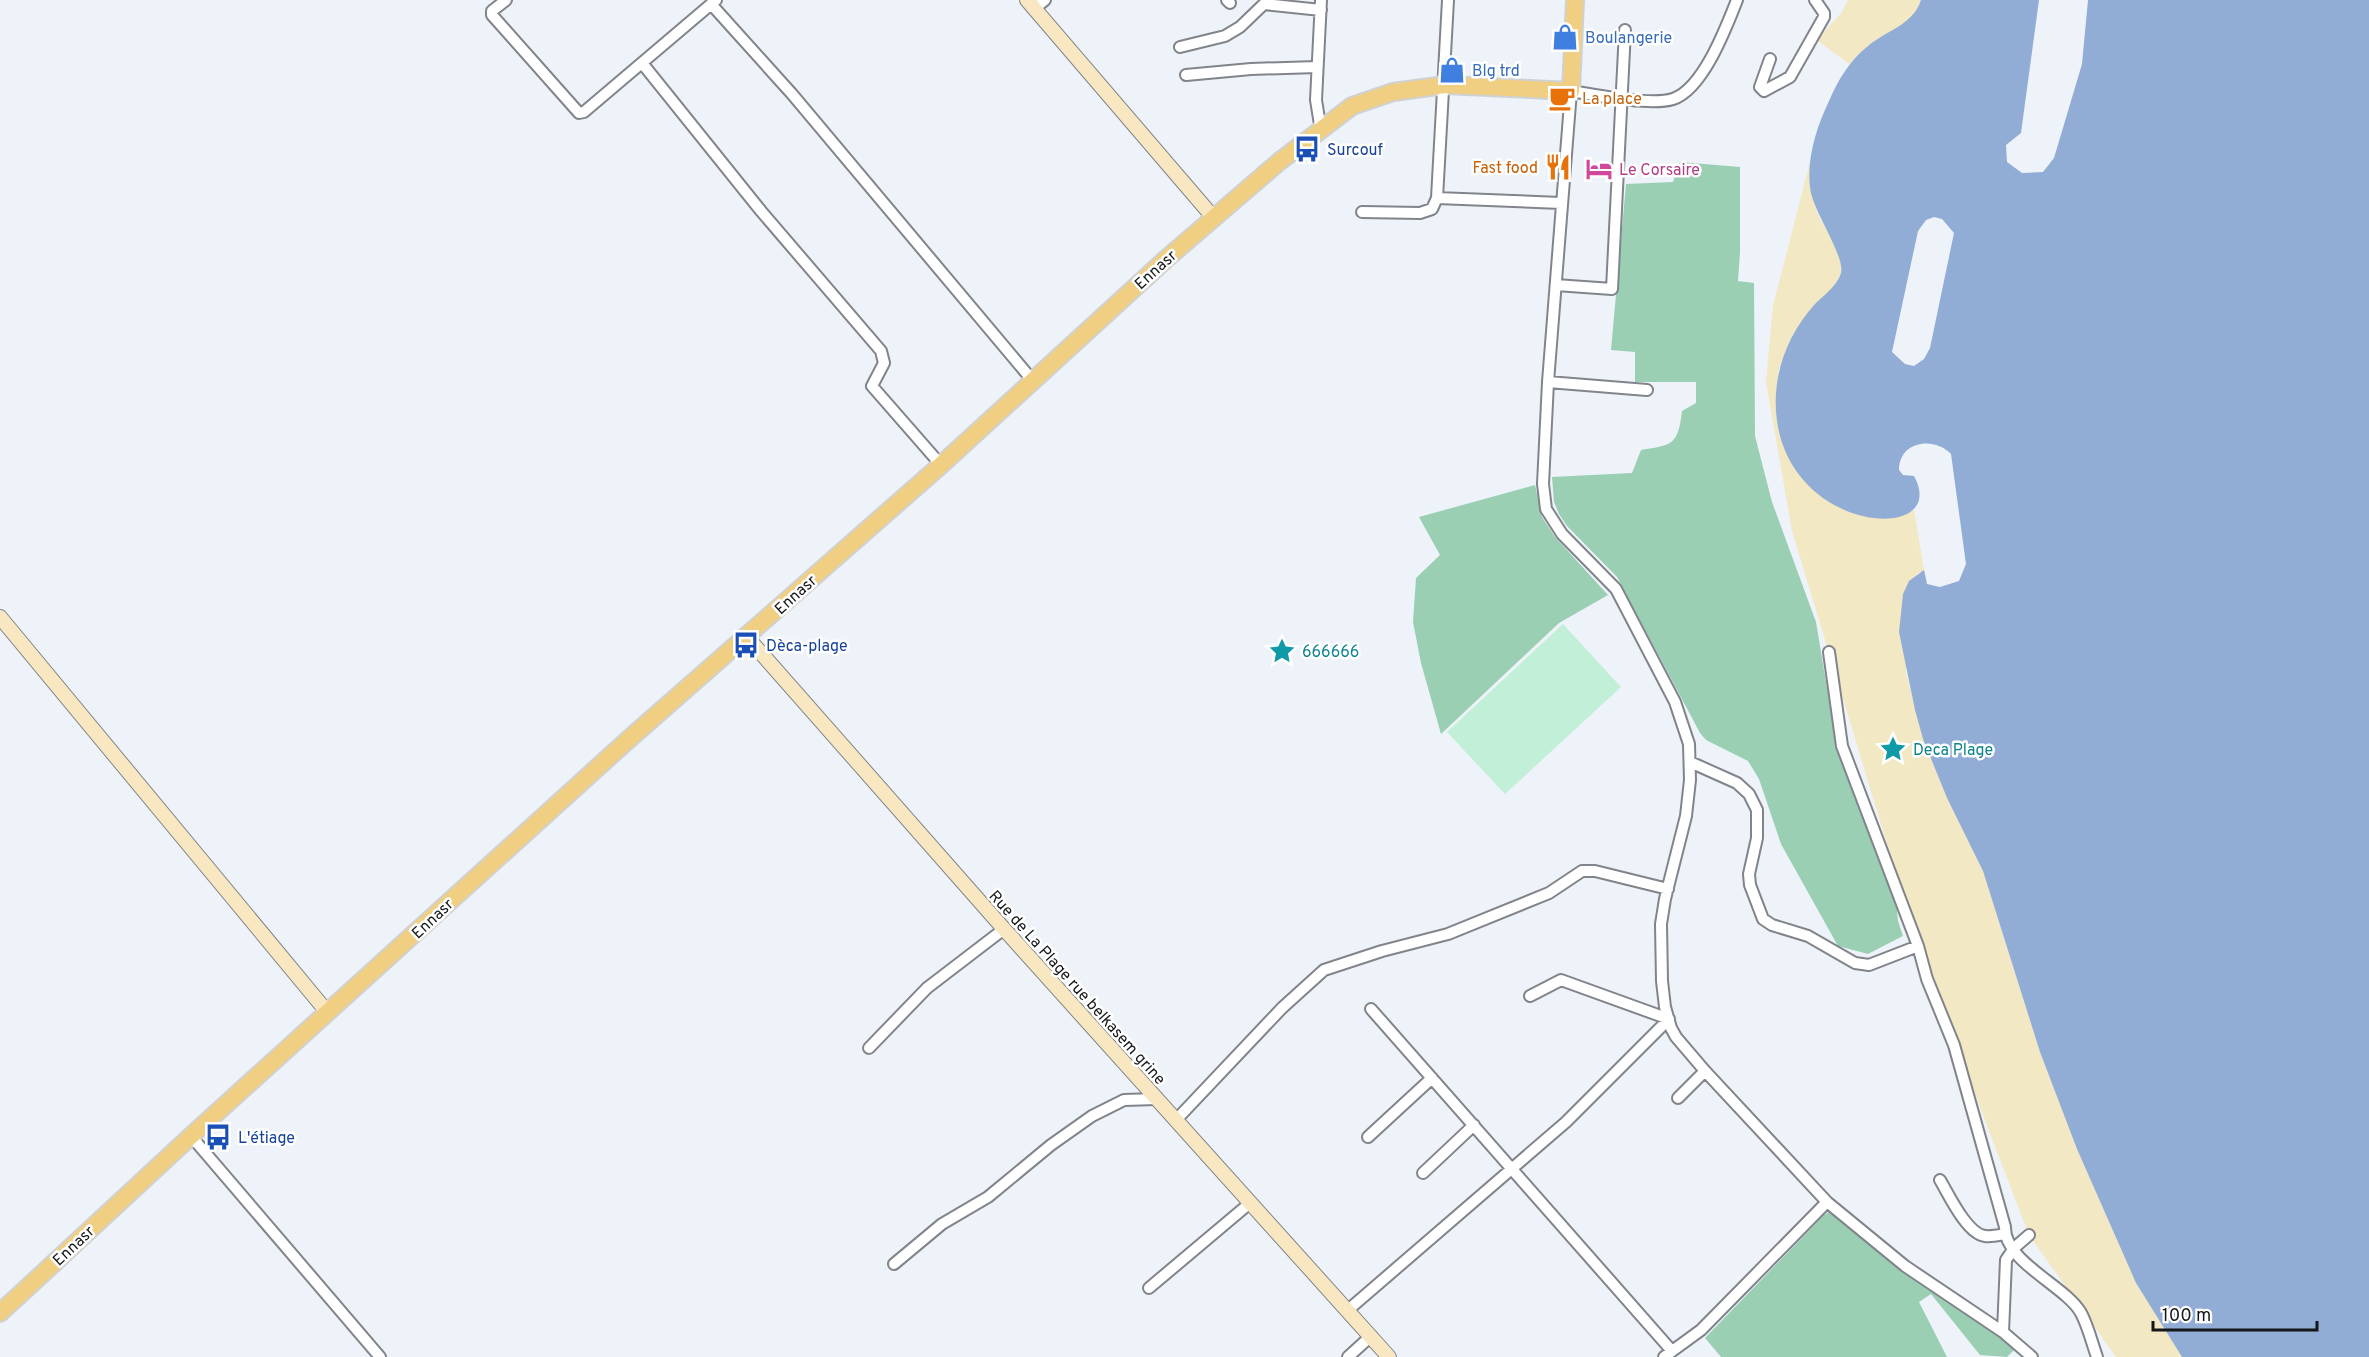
<svg xmlns="http://www.w3.org/2000/svg" width="2369" height="1357" font-family="Overpass,sans-serif">
  <style>
    .green { fill: #c1efd7 }
    .forest { fill: #9acfb4 }
    .sand { fill: #f2e8c3 }
    .water { fill: #91add6 }
    .pier { fill: #eef2f9 }
    .lines { fill: none; stroke-linecap: round; stroke-linejoin: round }
    .street-casing { stroke: #81858b; stroke-width: 14 }
    .secondary-casing { stroke: #81858b; stroke-width: 16 }
    .primary-casing { stroke: #d0d1d1; stroke-width: 20 }
    .street { stroke: #fff; stroke-width: 10 }
    .secondary { stroke: #f8e7c1; stroke-width: 14 }
    .primary { stroke: #f0cf83; stroke-width: 16 }
    .labels { text-anchor: middle; stroke-width: 5; stroke-linejoin: round; paint-order: stroke }
    .shop-label { font-size: 16px; fill: #366cbe; stroke: #fff; text-anchor: start }
    .food-label { font-size: 16px; fill: #c56008; stroke: #fff; text-anchor: start }
    .transit-label { font-size: 16px; fill: #164399; stroke: #fff; text-anchor: start }
    .hotel-label { font-size: 16px; fill: #b23c85; stroke: #fff; text-anchor: start }
    .street-label { font-size: 16px; fill: #151719; stroke: #fff }
    .culture-label { font-size: 16px; fill: #0d838f; stroke: #fff; text-anchor: start }
  </style>
  <rect width="100%" height="100%" fill="#eef2f9"/>
  <!-- green -->
  <path class="green" d="M1563,624L1621,687L1505,794L1447,732Z"/>
  <!-- forest -->
  <path class="forest" d="M1680,162L1740,167V252L1738,281L1754,283L1755,436L1772,502L1816,622L1833,724L1896,900L1898,921L1903,936L1868,954L1838,946L1781,844L1759,779L1748,761L1706,740L1700,733L1617,577L1567,526L1559,514L1554,502L1552,477L1632,473L1641,450C1673,445 1678,445 1682,411L1696,403V382H1635V352L1611,350L1626,184L1673,182Z
    M1535,485L1542,517L1555,537L1608,595L1559,623L1441,734L1421,663L1413,622L1416,578L1440,555L1419,517Z
    M1829,1212C1860,1227 1881,1256 1908,1276C1943,1301 1984,1319 2014,1350L2007,1357L1980,1355L1931,1294L1919,1302L1947,1357H1721L1705,1338L1824,1215Z"/>
  <!-- sand -->
  <path class="sand" d="M1848,0H1921C1913,24 1890,30 1871,44C1863,49 1856,57 1849,64L1817,40L1842,12Z
    M1810,162C1810,180 1811,195 1817,212C1823,227 1843,252 1842,267C1840,288 1813,305 1801,322C1790,337 1784,354 1778,372L1898,517L1914,510L1924,570L1916,575L1906,672L1923,739L1947,798L1983,871L2040,1052L2077,1149L2136,1283L2182,1357H2116L2029,1235L1918,946L1792,531L1766,382L1773,306Z"/>
  <!-- water -->
  <path class="water" d="M1921,0H2369V1357H2182L2136,1283L2077,1149L2040,1052L1983,871L1947,798L1923,739L1915,710L1899,632L1903,594L1909,581L1924,570L1927,584L1940,587L1959,581L1966,564L1951,454C1934,436 1899,441 1899,470L1903,475L1914,476C1951,543 1793,536 1777,421C1771,378 1786,336 1815,304C1824,295 1837,286 1841,273C1845,257 1816,215 1811,193C1805,163 1816,128 1829,101C1838,80 1850,60 1868,46C1887,30 1913,25 1921,0Z"/>
  <!-- pier -->
  <path class="pier" d="M2039,0H2088L2082,64L2054,158L2043,172L2022,173L2007,162L2006,145L2021,133Z
    M1934,217L1942,219L1954,233L1930,348L1924,359L1914,366L1905,364L1892,352L1918,231L1926,220Z"/>
  <g class="lines">
    <!-- street casing -->
    <g class="street-casing">
      <path id="street" d="M506,0L492,11V15L579,113L584,112L716,0
        M1227,0L1230,3
        M1448,0L1437,198L1561,203
        M711,4L792,94L1033,381
        M1034,9L1045,0
        M1180,47L1225,36L1240,27L1264,4L1321,10
        M1770,59L1760,87L1764,91L1790,77L1824,17V13L1815,0
        M642,63L761,211L881,351L884,363L872,386L941,465
        M1186,75L1251,69L1317,67
        M1321,131L1316,100L1321,0
        M1362,212L1420,213L1432,209L1437,198
        M1556,285L1612,289L1625,30
        M1548,382L1647,390
        M1829,652L1842,746L1918,946L1927,979L1954,1045L2005,1227C2004,1262 2066,1286 2081,1313C2088,1326 2092,1343 2097,1357
        M1690,762L1737,783L1749,794L1757,810V838L1749,874L1750,885L1763,919L1772,925L1808,936L1855,963L1869,965L1918,946
        M1371,1009L1672,1351
        M869,1048L927,988L1004,929
        M1678,1098L1705,1071
        M1176,1120L1282,1008L1324,970L1382,951L1448,934L1549,893L1582,871H1595L1668,889
        M191,1136L380,1357
        M1368,1137L1432,1078
        M1423,1173L1474,1125
        M1940,1180C1949,1195 1967,1234 1985,1236C1991,1237 1999,1235 2005,1234
        M1827,1202L1905,1266L2003,1332L2032,1357
        M894,1264L942,1224L988,1197L1051,1145L1092,1116L1124,1100L1156,1099
        M1149,1288L1250,1203
        M1348,1310L1566,1122L1669,1019L1561,980L1530,996
        M2003,1332L2006,1260L2014,1248L2029,1235
        M1348,1357L1371,1336
        M1664,1357L1701,1330L1827,1202L1705,1071L1676,1037L1671,1028L1665,1007L1662,981L1661,924L1665,899L1686,816L1690,780L1689,744L1675,702L1616,589L1562,534L1546,509L1543,484L1548,382L1571,91C1595,95 1651,106 1673,99C1703,89 1726,28 1737,0"/>
    </g>
    <!-- secondary casing -->
    <g class="secondary-casing">
      <path id="secondary" d="M1027,0L1213,217
        M0,617L328,1013
        M747,637L1004,929L1389,1357"/>
    </g>
    <!-- primary casing -->
    <g class="primary-casing">
      <path id="primary" d="M0,1313L191,1136L629,739L941,465L1166,259L1280,161L1352,106L1393,92L1445,85L1571,91L1575,0"/>
    </g>
    <!-- street -->
    <use href="#street" class="street"/>
    <!-- secondary -->
    <use href="#secondary" class="secondary"/>
    <!-- primary -->
    <use href="#primary" class="primary"/>
  </g>
  <!-- icons -->
  <defs>
    <g id="shop-bare" transform="scale(2.07)"><path d="M-5-2.5h2.3a2.7 3.5 0 0 1 5.4 0H5L5.5 6h-11ZM-1.5-2.5h3a1.5 2.3 0 0 0-3 0Z" fill="#3f7fe0" stroke="#fff" stroke-width="2.5" paint-order="stroke"/></g>
    <g id="cafe-bare" transform="scale(2.07)"><path d="M-5.5-4.5H6V0H3Q3 3.5 0 3.5H-2.5Q-5.5 3.5-5.5 0ZM3-3.2v2h1.7v-2ZM-6 4.5H4V6H-6Z" fill="#e8710a" stroke="#fff" stroke-width="2.5" paint-order="stroke"/></g>
    <g id="bus-bare" transform="scale(2.07)"><path d="M-5-6H5V4H4V6H2V4H-2V6H-4V4H-5ZM-3.5-4V0h7V-4ZM-3.5 1.2v1.5H-2V1.2ZM2 1.2v1.5H3.5V1.2Z" fill="#1a4fb4" stroke="#fff" stroke-width="2.5" paint-order="stroke"/></g>
    <g id="restaurant-bare" transform="scale(2.07)"><path d="M-5-6h1v4h1v-4h1v4h1v-4h1v5L-1.5 .5V6h-2V.5L-5-1ZM5-6V6H3V1.5H1.5Q1.5-4 5-6Z" fill="#e8710a" stroke="#fff" stroke-width="2.5" paint-order="stroke"/></g>
    <g id="hotel-bare" transform="scale(2.07)"><path d="M-6-4.5h1.5V1H6V5H4.5V3h-9V5H-6ZM-4 0a1.8 1.8 0 1 1 3.6 0ZM.5 0V-2.5h3Q6-2.5 6 0Z" fill="#d1479c" stroke="#fff" stroke-width="2.5" paint-order="stroke"/></g>
    <g id="sight-bare" transform="scale(2.07)"><path d="M0-6L1.8-2.2L6-1.7L2.9 1.2L3.7 5.4L0 3.3L-3.7 5.4L-2.9 1.2L-6-1.7L-1.8-2.2Z" fill="#0f9aa8" stroke="#fff" stroke-width="2.5" paint-order="stroke"/></g>
  </defs>
  <g fill-rule="evenodd">
    <use href="#shop-bare" x="1565" y="37"/>
    <use href="#shop-bare" x="1452" y="70"/>
    <use href="#cafe-bare" x="1562" y="98"/>
    <use href="#bus-bare" x="1307" y="149"/>
    <use href="#restaurant-bare" x="1558" y="167"/>
    <use href="#hotel-bare" x="1599" y="169"/>
    <use href="#bus-bare" x="746" y="645"/>
    <use href="#sight-bare" x="1282" y="651"/>
    <use href="#sight-bare" x="1893" y="749"/>
    <use href="#bus-bare" x="218" y="1137"/>
  </g>
  <g class="labels">
    <!-- shop labels -->
    <g class="shop-label">
      <text x="1585" y="43">Boulangerie</text>
      <text x="1472" y="76">Blg trd</text>
    </g>
    <!-- food labels -->
    <g class="food-label">
      <text x="1582" y="104">La place</text>
      <text x="1538" y="173" text-anchor="end">Fast food</text>
    </g>
    <!-- transit labels -->
    <g class="transit-label">
      <text x="1327" y="155">Surcouf</text>
      <text x="766" y="651">Dèca-plage</text>
      <text x="238" y="1143">L'étiage</text>
    </g>
    <!-- hotel labels -->
    <g class="hotel-label">
      <text x="1619" y="175">Le Corsaire</text>
    </g>
    <!-- street labels -->
    <g class="street-label">
      <text transform="translate(1155 269) rotate(-42)" y="6">Ennasr</text>
      <text transform="translate(795 594) rotate(-42)" y="6">Ennasr</text>
      <text transform="translate(432 918) rotate(-43)" y="6">Ennasr</text>
      <text transform="translate(1078 987) rotate(48)" y="6">Rue de La Plage rue belkasem grine</text>
      <text transform="translate(73 1245) rotate(-43)" y="6">Ennasr</text>
    </g>
    <!-- culture labels -->
    <g class="culture-label">
      <text x="1302" y="657">666666</text>
      <text x="1913" y="755">Deca Plage</text>
    </g>
  </g>
  <!-- scale -->
  <path d="M2153 1321v9h164v-9" fill="none" stroke="#151719" stroke-width="3"/>
  <text x="2162" y="1321" font-size="18" fill="#151719" stroke="#ffffff" stroke-width="4.5" paint-order="stroke">100 m</text>
</svg>
